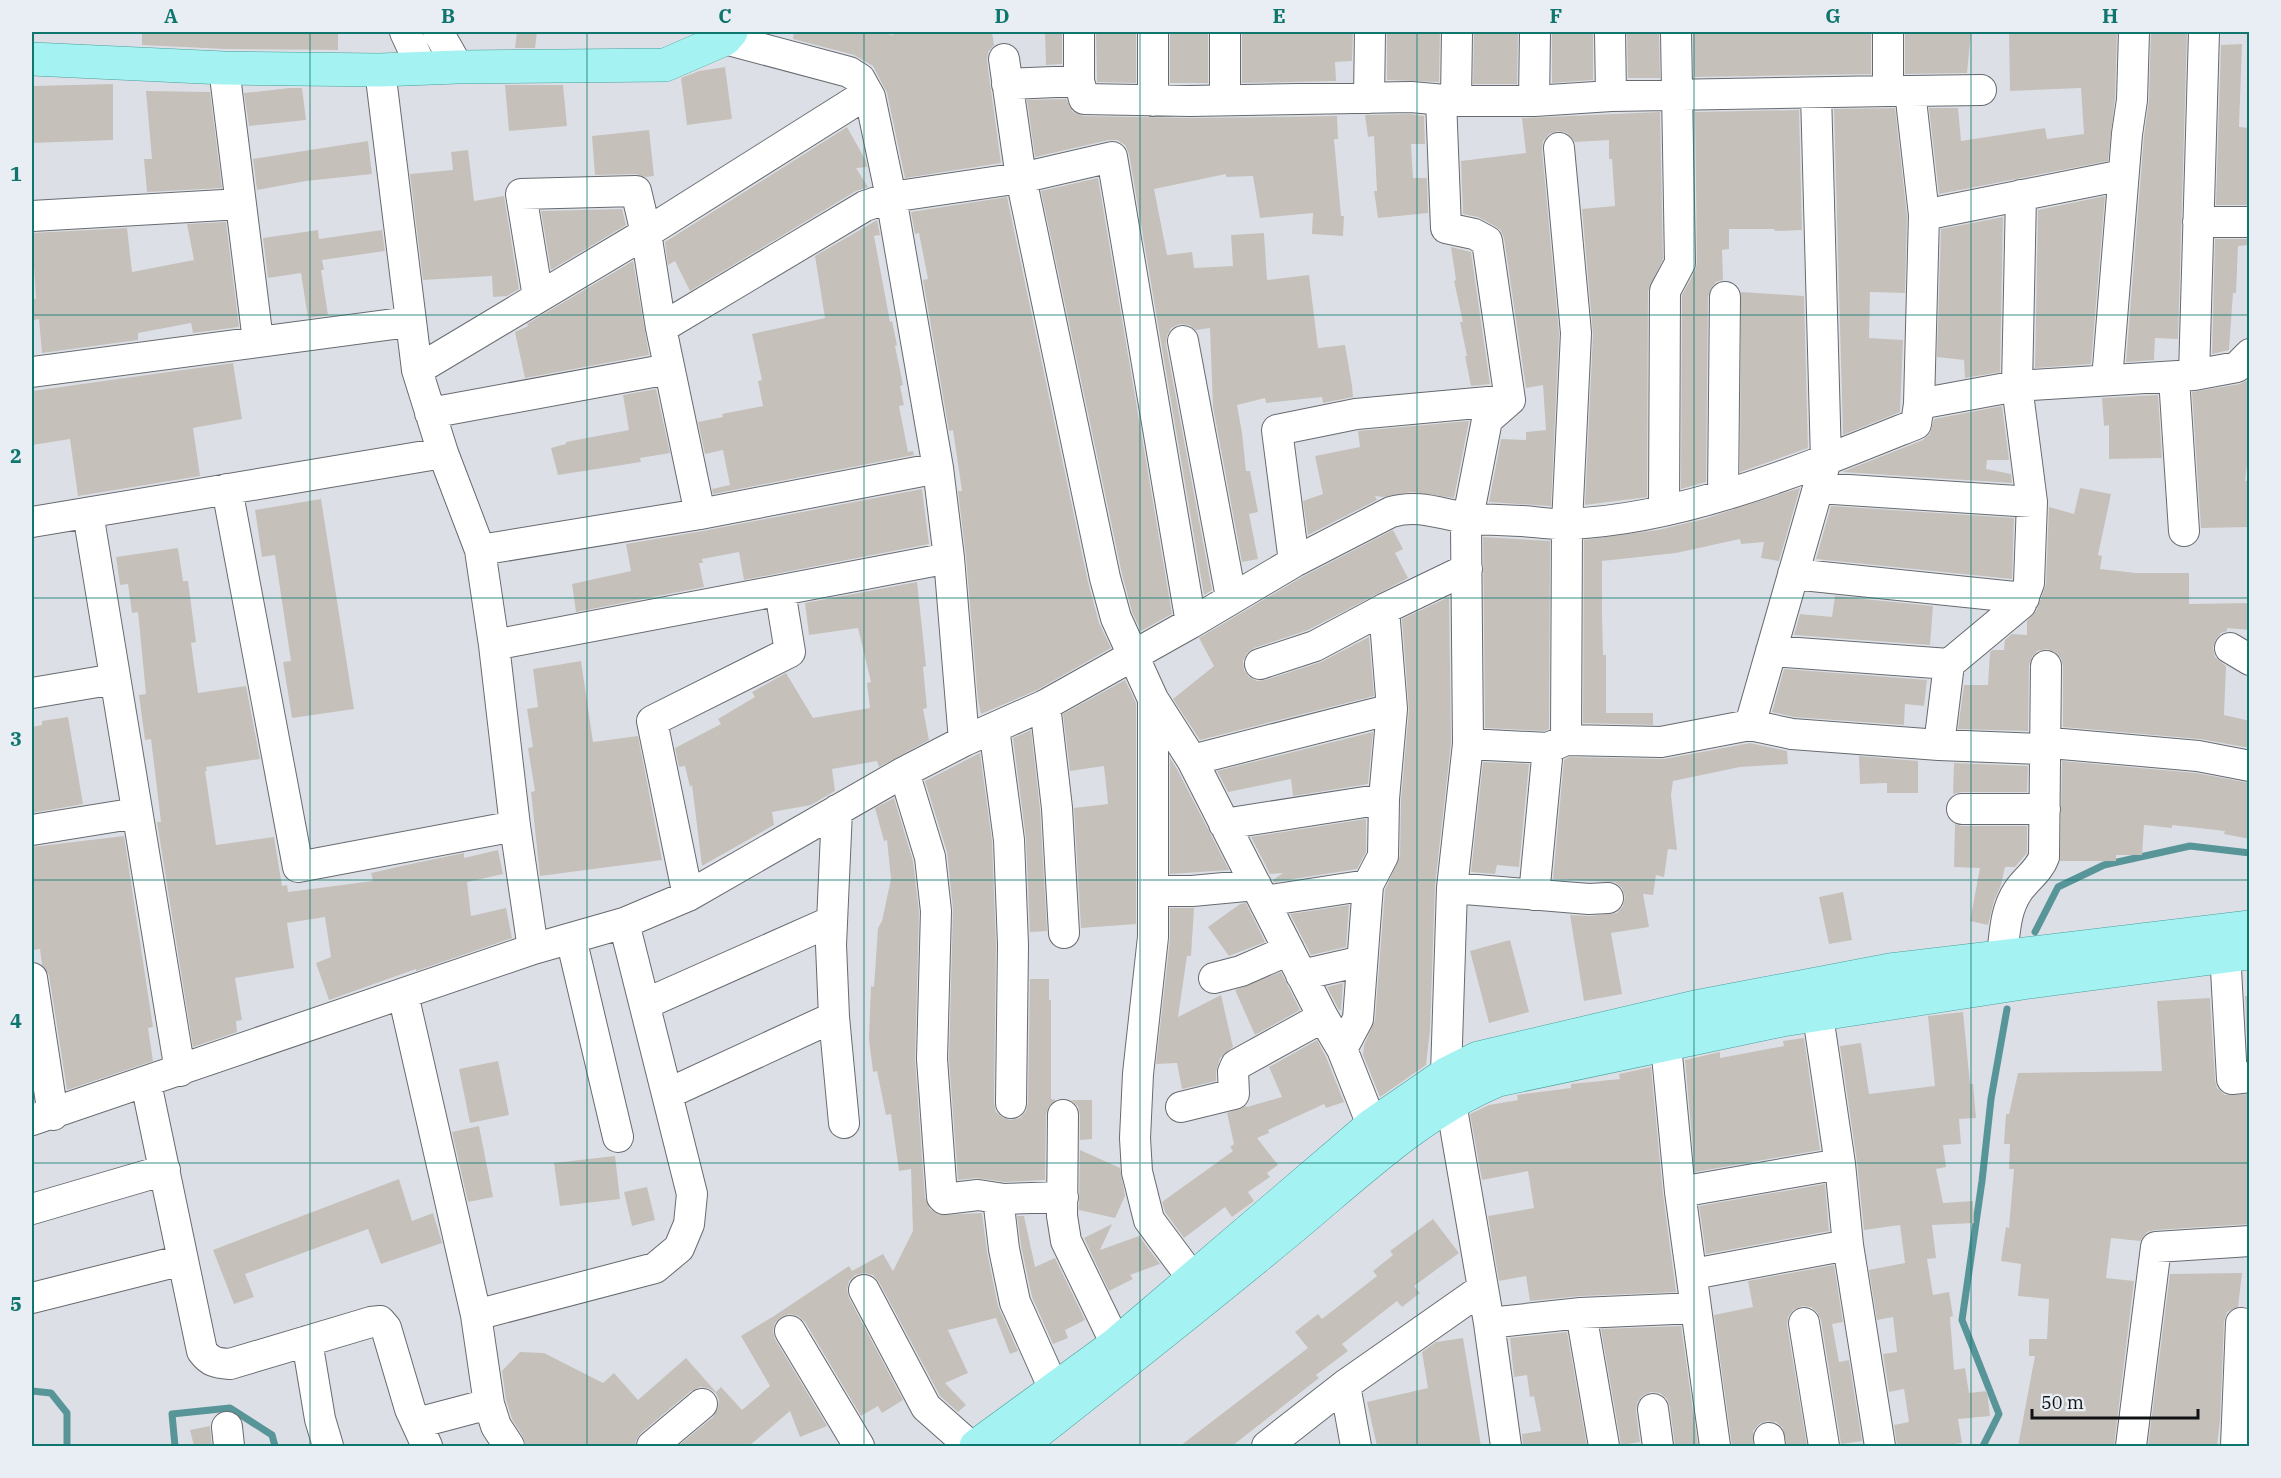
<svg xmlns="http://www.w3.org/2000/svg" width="2281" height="1478" font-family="'IBM Plex Serif',serif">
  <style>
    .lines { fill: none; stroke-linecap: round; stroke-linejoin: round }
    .stream { stroke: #589599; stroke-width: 7 }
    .building { fill: #c6c0bb }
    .minor-casing { stroke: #676b70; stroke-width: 32 }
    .major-casing { stroke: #499f9e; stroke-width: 34 }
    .minor { stroke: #fff; stroke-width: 30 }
    .major { stroke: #a4f3f2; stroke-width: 33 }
    .grid { fill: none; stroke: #0f766e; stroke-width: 1.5; stroke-opacity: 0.55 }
    .neatline { fill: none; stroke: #0f766e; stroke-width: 2 }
    .grid-label { font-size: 20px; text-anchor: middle; font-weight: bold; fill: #0f766e }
  </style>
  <rect width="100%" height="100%" fill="#dce0e6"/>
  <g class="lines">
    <!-- stream -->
    <path class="stream" d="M2035,932L2058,887L2104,865L2190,846L2250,853
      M32,1391L51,1393L67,1413V1446
      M175,1446L172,1414L230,1408L272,1435L275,1446
      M1983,1446L1999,1414L1962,1320L1982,1181L1991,1099L2007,1009"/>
  </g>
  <!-- building -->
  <path class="building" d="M142,32H338V50L225,49L142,45Z
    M517,32H537L535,48H515Z
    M794,32H877L893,35L894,32H992L994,45L988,52L987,61L1001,163L905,178L887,93L873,66L854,55L793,39Z
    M1045,32H1062V64L1046,65Z
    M1096,32H1136V83L1097,82Z
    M1170,32H1208V83H1170Z
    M1242,32H1353L1352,61L1335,62L1336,81L1242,83Z
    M1387,32H1440L1439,82L1387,80Z
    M1474,32H1518L1517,84H1473Z
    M1552,32H1593V80L1552,83Z
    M1627,32H1659L1660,78H1628Z
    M1693,32H1871V74L1694,77Z
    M1905,32H1971L1967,73L1905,74Z
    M2009,32H2117L2115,98L2108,161L1939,194L1929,108H1958L1961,141L2045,128L2047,139L2084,134L2081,88L2010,91Z
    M2151,32H2187L2178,339L2155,338L2154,360L2126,362L2144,136L2149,100Z
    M2242,44L2239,127L2250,128V205H2216L2221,45Z
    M725,67L732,119L687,125L681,78L699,71Z
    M113,84V140L32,143V86Z
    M505,85H563L567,126L509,131Z
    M290,88H302L306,120L249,126L244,93Z
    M146,91L210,92L222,188L147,192L144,159H152Z
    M1066,99L1073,112L1084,116L1190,118L1337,116L1338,139H1334L1341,216H1344L1343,236L1312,234L1313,213L1260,218L1253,176L1226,177V174L1154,189L1167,255L1192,252L1194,268L1233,266L1231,235L1264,233L1267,280L1309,275L1318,348L1345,345L1352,386L1353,397L1323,403L1322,397L1266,403L1265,398L1237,405L1242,433L1246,471H1250L1258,512L1249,514L1258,559L1242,562L1213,407L1210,328L1196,330L1189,325L1180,324L1171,328L1167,336L1166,344L1212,590L1204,595L1129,154L1125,145L1117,140H1109L1035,157L1027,100Z
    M1895,108L1907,216L1905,293L1870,292L1869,338L1903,340L1900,412L1843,435L1834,109Z
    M1799,110L1802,230L1775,231L1774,229H1729V249L1722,250L1723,280L1716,282L1711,288L1708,297L1706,482L1681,489L1682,295L1695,271L1697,263L1695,112Z
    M1660,112L1663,259L1648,291L1647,497L1585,505L1593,334L1582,209L1615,206L1612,159H1609V140L1575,142L1567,133L1558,131L1549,134L1543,141L1542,150L1559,333L1551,506L1489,502L1501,439L1526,440V432L1546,430L1543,385L1526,388L1504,238L1501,231L1495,226L1478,217L1463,214L1461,161L1526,153L1522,118Z
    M1410,114L1424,116L1425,144H1411L1413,178H1427L1428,213L1378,218L1374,191H1377L1374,136L1368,137L1365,115Z
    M847,127L866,161L867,167L856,168L868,187L856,191L690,291L675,261L668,265L665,242Z
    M649,130L654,176L646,177L636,174L595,175L592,136Z
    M368,141L372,174L306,181L257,190L253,159Z
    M468,150L474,201L504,196L519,289L507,296L493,297L492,276L423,280L410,174L453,170L451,152Z
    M1098,178L1172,614L1141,631L1132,612L1122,574L1041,191Z
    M2105,196L2091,364L2035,368L2038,210Z
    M1007,197L1088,582L1099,623L1111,648L1037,690L981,714L978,700L966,557L958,491H962L953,430L949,431L923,280L928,279L919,233L915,234L911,212Z
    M622,209L626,225L551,270L541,211Z
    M2003,217L2000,372L1965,378L1964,360L1937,357L1941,229Z
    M877,220L880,235L874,236L890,322L892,321L897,345L895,346L903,385L900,386L904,405L899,406L908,452L913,451L914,455L713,494L712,489L730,485L723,450L705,454L698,422L723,417L722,414L763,406L758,381L762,380L752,334L825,318L815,256Z
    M226,222L239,327L193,333L191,323L138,333V340L42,353L39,319L34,320L32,299H36L32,233L127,228L132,272L194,260L187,224Z
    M318,230L319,239L382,230L385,251L322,260L324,270H321L328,315L308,318L301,273L268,278L263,238Z
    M2215,239H2249V245L2238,246L2236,293H2233L2229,350L2212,354Z
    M1451,247L1471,252L1490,384L1471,386L1465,356H1467L1460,322H1463L1454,281L1456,280Z
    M633,261L649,355L525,378L515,332L528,326L527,324Z
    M1741,292L1804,296L1808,448L1740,472Z
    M233,363L242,419L193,428L200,476L78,496L70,439L32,445V391Z
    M2250,379V442L2245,481L2250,480V527L2201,528L2192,392L2240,384Z
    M656,389L670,453L640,458L641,462L558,475L551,448L566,444V442L629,430L623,395Z
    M2158,395L2162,458L2109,459V425L2104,426L2102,398Z
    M2002,406L2009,460H1987L1986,469L2011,474L2012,483L1842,472L1923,440L1930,434L1934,419Z
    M1469,421L1454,498L1412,492L1382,497L1375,496L1377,500L1308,535L1303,501L1323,494L1315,456L1360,447L1358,431Z
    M1800,488L1779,561L1761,558L1764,542L1741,544L1740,539L1676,553L1602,561V616L1603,655H1606V713H1653V725L1583,723L1584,540L1658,530L1704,519Z
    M2080,488L2111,494L2098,555L2102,556L2100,569L2136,573H2189V604L2250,603V630L2227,628V631L2221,633L2216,639L2213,648L2215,657L2226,666L2224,715L2250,721V748L2200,739L2063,727V666L2061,658L2055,652L2047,649L2037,651L2032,657L2029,665L2028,731L1958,729L1964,685H1988L1990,652L1993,650H2004L2005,640L2012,634L2027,635V621L2037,610L2046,584L2049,507L2074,514Z
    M922,489L929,544L744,580L739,552L702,559L703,563H699L704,587L576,612L572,584L631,571L626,544L703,531Z
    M321,499L354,709L292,718L283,662L291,661L275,555L262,557L255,510Z
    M1831,506L2014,518L2012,579L1816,559Z
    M1393,530L1403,549L1395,553L1408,578L1308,630L1254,648L1247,653L1243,661L1244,670L1249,677L1257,681L1265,680L1321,662L1369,637L1374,696L1200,740L1173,699L1214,666L1199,638L1302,577Z
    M1483,537L1550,541L1549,729L1545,731L1485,728Z
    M178,548L183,581H188L196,642L191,643L198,693L246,686L260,759L206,767L207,771H205L216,845L274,837L282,886L287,885L288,892L373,881L371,873L406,865L464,853V858L498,850L503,874L467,882L471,916L506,908L512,938L416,971V969L329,1000L316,963L331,957L325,917L287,923L294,968L235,978L242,1020L236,1021L237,1032L193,1047L157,822H161L151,739L145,740L139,695L146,694L138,612L132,613L128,584L120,585L116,557Z
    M917,582L926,666L923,667L927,708L923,709L929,740L879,767L877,761L832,769L835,791L811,805L772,812L774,825L702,866L692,785L690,787L685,766L679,767L675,748L721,724L718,719L755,697L752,692L786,673L813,718L870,708L867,683L871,682L858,628L809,635L805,603Z
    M1835,596L1933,606L1930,645L1794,635L1800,614L1832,617Z
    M1449,597L1451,743L1435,886L1430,1030L1426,1065L1380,1097L1363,1055L1364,1045L1375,1020L1385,890L1400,856L1401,800L1409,710L1402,619Z
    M581,661L593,742L638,736L662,860L540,876L531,792L535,791L528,748L533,747L527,709L538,707L533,669Z
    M1784,669L1927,680L1924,706L1905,704L1904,725L1794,717L1772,712Z
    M1125,680L1136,703V924L1081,928L1074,808L1108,804L1104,766L1070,771L1063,714Z
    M68,717L83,804L32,813V727L42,725V721Z
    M1031,730L1040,809L1047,931L1030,932L1026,839L1013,738Z
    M1373,732L1368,784L1293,796L1291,779L1228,792L1217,771Z
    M1750,743L1787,751L1788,764L1740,767L1673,781L1671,795L1677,850L1668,849L1664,877L1656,875L1653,895L1643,894L1649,927L1611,933L1622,994L1584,1001L1570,915L1590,916L1617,913L1623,906L1625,897L1622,888L1615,882L1553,879L1564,760L1569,757L1664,759Z
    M980,753L992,841L996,945L994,1103L996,1112L1002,1117L1010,1120L1020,1118L1026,1111L1028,1103L1030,979H1049V1000H1051V1099L1056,1100L1049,1106L1046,1114L1045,1180L1005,1182L976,1178L958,1180L949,1059L953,909L947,852L925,781Z
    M1859,756L1918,761V793H1887V783L1860,784Z
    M1170,758L1177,769L1229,870L1170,874Z
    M2062,761L2196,773L2250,783V839L2224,834L2225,831L2172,825V828L2144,825L2142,855H2116V861H2060Z
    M1483,762L1529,764L1519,867L1497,865L1495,874L1471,872Z
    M1954,763L2028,766L2027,792H1962L1953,794Z
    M894,798L913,861L919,912L915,1060L925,1198L930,1209L939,1215L982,1213L987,1252L998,1306L1018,1351L1010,1354L996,1318L948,1330L968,1373L945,1383L966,1405L958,1412L940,1396L879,1282L873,1275L864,1273L855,1275L849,1281L847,1290L849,1298L903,1400L882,1413L878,1406L861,1416L805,1322L798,1316L789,1314L781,1317L775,1323L773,1331L775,1339L827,1426L800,1437L790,1411L749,1446H678L713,1417L718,1409L719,1400L716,1393L708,1388L700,1387L691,1391L641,1433L636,1440L635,1446H526L523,1437L512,1419L506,1400L502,1371L520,1352L544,1353L603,1383L614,1373L638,1400L686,1358L716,1392L721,1387L742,1410L770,1386L741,1336L774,1316L849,1266L852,1271L883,1254L893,1271L913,1231L911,1169L899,1171L891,1114L886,1115L877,1071L873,1072L869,1039L871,986L874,987L878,928L882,921L891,879L887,840L884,841L875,808Z
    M1366,819V852L1357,869L1274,882L1273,880L1283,873L1270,874L1251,837Z
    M1955,824L1962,826H2027V853L2015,867H2005L2001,885L1994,901L1988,925L1970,921L1980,868L1954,867Z
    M124,836L153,1027L148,1028L153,1061L67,1090L49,975L42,965L40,949L33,950L32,939V923L34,922L32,902V847Z
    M1843,892L1852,940L1829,944L1819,897Z
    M1246,903L1265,942L1229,956L1208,927L1240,904Z
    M1349,905L1346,947L1311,955L1290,914Z
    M1170,908H1194L1191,956H1187L1178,1017L1221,995L1233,1047L1220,1058L1216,1072V1081L1182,1089L1177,1063L1156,1064L1170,939Z
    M1510,940L1529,1012L1489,1023L1470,951Z
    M1281,972L1300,1010L1255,1035L1235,990Z
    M1343,983L1341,1010H1339L1327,987Z
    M2245,996H2250V1060H2248Z
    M2210,998L2215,1080L2217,1088L2225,1095L2250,1094V1224L2155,1230L2147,1232L2140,1241L2111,1238L2106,1278L2134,1281L2114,1446H2018L2035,1356H2029V1339H2047L2049,1299L2018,1296L2021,1264L2001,1261L2006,1227L2009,1228L2014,1169H2009L2010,1144H2004L2006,1114H2009L2018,1073L2162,1071L2157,1001Z
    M1963,1012L1970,1084H1973L1976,1118L1959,1119L1961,1144L1943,1145L1946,1167L1936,1169L1943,1203L1973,1201L1974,1223L1932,1225L1936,1258L1927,1259L1933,1295L1949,1292L1953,1316L1950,1317L1954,1370L1965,1368L1969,1393L1987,1391L1990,1416L1958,1419L1962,1443L1941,1446H1897L1894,1425L1909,1422L1904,1389L1889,1392L1883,1354L1897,1352L1893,1317L1877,1320L1869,1270L1905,1263L1900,1225L1864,1230L1857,1162L1840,1046L1861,1043L1869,1094L1935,1086L1928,1016Z
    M1804,1038L1820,1150L1695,1172L1685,1060L1720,1052V1058L1784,1046L1783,1041Z
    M1317,1040L1326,1057L1344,1102L1326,1108L1324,1104L1268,1130L1269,1133L1257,1138L1278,1165L1267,1173L1270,1177L1248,1192L1254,1201L1232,1217L1225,1207L1184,1238L1165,1212L1162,1202L1233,1151L1230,1147L1234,1144L1227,1113L1246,1106L1247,1107L1282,1097L1269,1067Z
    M498,1061L509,1115L470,1123L459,1069Z
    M1651,1067L1663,1194L1676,1292L1580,1296L1530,1301L1526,1276L1499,1281L1488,1216L1534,1208L1528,1171L1482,1180L1470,1114L1489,1105L1518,1100L1517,1095L1571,1088V1084L1620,1079L1619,1074Z
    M1071,1100H1092V1139L1080,1140V1115L1078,1106Z
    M479,1126L493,1197L468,1202L452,1132Z
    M1080,1150L1120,1168L1125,1196L1115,1218L1079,1210Z
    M615,1156L620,1199L560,1206L554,1163Z
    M399,1179L412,1221L433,1213L442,1243L381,1264L368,1229L245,1274L254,1297L234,1304L213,1250Z
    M1825,1184L1829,1231L1706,1254L1699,1206Z
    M647,1187L655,1220L632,1226L624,1192Z
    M1017,1216H1024L1035,1267L1055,1258L1085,1320L1065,1330L1068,1338L1053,1344L1032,1297L1021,1246Z
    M1433,1219L1459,1253L1414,1286L1420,1293L1402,1307L1397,1301L1342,1344L1348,1351L1316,1375L1319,1378L1232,1446H1180L1308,1348L1295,1332L1318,1314L1322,1319L1377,1276L1373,1271L1393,1255L1390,1251Z
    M1112,1224L1100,1250L1139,1236L1160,1264L1130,1275L1133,1279L1109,1291L1084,1238Z
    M1834,1265L1843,1322L1832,1324L1839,1362L1849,1360L1862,1441L1841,1444L1821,1320L1817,1312L1811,1307L1802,1306L1793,1310L1788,1317L1787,1325L1807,1446H1787L1783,1428L1776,1422L1767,1421L1759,1424L1753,1431V1446H1732L1714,1315L1753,1307L1748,1281Z
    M2242,1273L2238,1307L2227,1312L2224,1322L2220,1421L2217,1446H2148L2170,1274Z
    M1681,1326L1698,1446H1675L1670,1407L1667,1399L1660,1393L1651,1392L1642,1396L1637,1403L1636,1411L1640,1442L1621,1445L1601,1329Z
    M1567,1332L1587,1446H1523L1522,1434L1541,1431L1534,1396L1530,1397L1527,1375L1514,1377L1510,1338Z
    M1463,1338L1481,1446H1377L1367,1402L1428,1388L1422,1352L1436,1342Z
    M210,1426L212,1446H194L190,1430Z"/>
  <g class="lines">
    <!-- minor casing -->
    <g class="minor-casing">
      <path id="minor" d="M405,32L422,68
        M438,32L458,67
        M1079,32V81L1084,99L1190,101L1411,97L1456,101H1534L1611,96L1888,91
        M1153,32V101
        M1610,32L1611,96
        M725,39L849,72L860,79L870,97L891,197L938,468L949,558L964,741
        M1004,59L1021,178L1105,578L1116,618L1153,699L1192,760L1323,1017L1342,1049L1372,1125
        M224,68L258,341
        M380,70L417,370L443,453L480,550L494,645L515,826L533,949
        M1007,84L1079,81
        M1910,91L1981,90
        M1369,98L1370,32
        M1225,100V32
        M1441,100L1446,228L1474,234L1487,241L1510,400L1487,420L1466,528L1468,744L1452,888L1446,1074L1489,1323L1506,1446
        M1456,101L1457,32
        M1534,101L1535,32
        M1559,148L1576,333L1567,524L1566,740
        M1924,215L2123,175
        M32,216L241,204
        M2198,222H2250
        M538,297L521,194L636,191L646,233L661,328L700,514
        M661,328L865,206L891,197L1021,178L1112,157L1191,623
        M1183,341L1231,597
        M417,370L646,233L868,93
        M32,372L409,322
        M2194,375L2204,32
        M2174,378L2184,531
        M2107,380L2127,134L2132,100L2134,32
        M1919,404L2017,386L2194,375L2237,367L2250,354
        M430,413L669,369
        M1818,488L2032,502
        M227,489L298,867L515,826
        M1723,495L1725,297
        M1664,510L1665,291L1680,263L1676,32
        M88,513L180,1071
        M32,522L443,453
        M480,550L700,514L938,468
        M1294,562L1277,430L1356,414L1510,400
        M1793,574L2024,598
        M494,645L949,558
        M2230,648L2250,660
        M1771,651L1949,664
        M1260,664L1315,646L1384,609L1467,569
        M32,693L115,679
        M1153,699V937L1138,1074L1135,1138L1137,1172L1149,1220L1193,1279
        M1045,705L1057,808L1064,933
        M1750,725L1826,460L1816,93
        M994,728L1009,840L1013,945L1011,1103
        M1468,744L1548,748L1566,740L1661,742L1750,725L1792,734L1939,745L2039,749L2046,744H2062L2198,756L2250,766
        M1939,745L1949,664L2021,604L2029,583L2032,502L2017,386L2021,195
        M1192,760L1392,709
        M904,772L930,857L936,911L932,1059L942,1197L944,1199L978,1195L1004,1199L1063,1197
        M1962,809H2045
        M837,810L831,945L834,1017L844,1123
        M1224,824L1384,799
        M32,830L137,813
        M1452,888L1589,899L1608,898
        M1153,891H1192L1256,885
        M1534,895L1548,748
        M688,896L652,721L790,652L780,591
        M1264,901L1368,885
        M2224,933L2232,1079L2250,1077
        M571,938L618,1137
        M2002,955C2005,933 2005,910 2018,891C2026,879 2039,871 2044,857L2046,666
        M1301,975L1362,961
        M32,978L53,1115
        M1214,978L1241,971L1289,950
        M1814,989L1840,1164L1848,1245L1880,1446
        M403,994L476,1315L489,1404L496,1426L509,1446
        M645,1004L832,921
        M1666,1045L1680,1192L1715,1446
        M1342,1049L1358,1019L1368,885L1383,856L1384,799L1392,709L1384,609
        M146,1083L202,1351C210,1362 216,1363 230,1364L371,1322L380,1321L386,1328L410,1409L427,1446
        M667,1094L834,1017
        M1181,1107L1234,1094L1233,1072L1236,1065L1323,1017
        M1063,1115L1062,1216L1066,1241L1116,1344
        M32,1120L533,949L624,923L688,896L904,772L964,741L1045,705L1191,623L1294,562L1391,512C1419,504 1440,514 1467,518C1485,520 1504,520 1522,521C1537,522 1552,525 1567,524C1683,520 1809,467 1916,424L1919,404L1924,215L1910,91H1888V32
        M1680,1192L1840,1164
        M998,1198L1004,1249L1015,1302L1054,1389
        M32,1209L165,1170
        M1693,1274L1848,1245
        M864,1290L926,1407L970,1446
        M32,1298L183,1260
        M1581,1313L1604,1446
        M476,1315L655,1268L679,1248L689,1224L692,1194L624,923
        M1489,1323L1581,1313L1696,1308
        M1804,1323L1824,1446
        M790,1331L859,1446
        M307,1341L320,1419L328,1446
        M1345,1385L1356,1446
        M1653,1409L1658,1446
        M417,1423L489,1404
        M227,1427L229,1446
        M1769,1438L1770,1446
        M652,1446L702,1404
        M1267,1446L1345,1385L1482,1289
        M2131,1446L2156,1247L2250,1241
        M2236,1446L2241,1323L2250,1325"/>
    </g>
    <!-- major casing -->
    <g class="major-casing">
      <path id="major" d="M32,59L224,68L380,70L458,67L665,65L725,39L731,32
        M976,1446L1116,1344L1372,1125L1446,1074L1478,1058L1695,1007L1890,970L2250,927
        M1020,1446C1109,1376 1198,1306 1286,1233C1352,1179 1418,1113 1498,1080L1782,1020L2029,982L2250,953"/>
    </g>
    <!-- minor -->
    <use href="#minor" class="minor"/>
    <!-- major -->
    <use href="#major" class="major"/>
  </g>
  <!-- grid -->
  <path class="grid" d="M310,32V1446M587,32V1446M864,32V1446M1140,32V1446M1417,32V1446M1694,32V1446M1971,32V1446M32,315H2250M32,598H2250M32,880H2250M32,1163H2250"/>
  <!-- border -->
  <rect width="2281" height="1478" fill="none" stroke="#e9edf4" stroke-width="66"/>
  <!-- scale -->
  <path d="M2032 1409v9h166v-9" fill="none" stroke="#101214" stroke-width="3"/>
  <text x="2041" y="1409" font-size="18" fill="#101214" stroke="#e9edf4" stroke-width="4.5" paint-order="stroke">50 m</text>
  <rect x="33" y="33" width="2215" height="1412" class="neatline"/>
  <g class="grid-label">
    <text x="171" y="23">A</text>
    <text x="448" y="23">B</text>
    <text x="725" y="23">C</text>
    <text x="1002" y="23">D</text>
    <text x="1279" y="23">E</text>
    <text x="1556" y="23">F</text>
    <text x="1833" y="23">G</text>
    <text x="2110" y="23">H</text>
    <text x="16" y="181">1</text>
    <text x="16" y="463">2</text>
    <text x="16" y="746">3</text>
    <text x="16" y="1028">4</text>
    <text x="16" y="1311">5</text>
  </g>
</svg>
